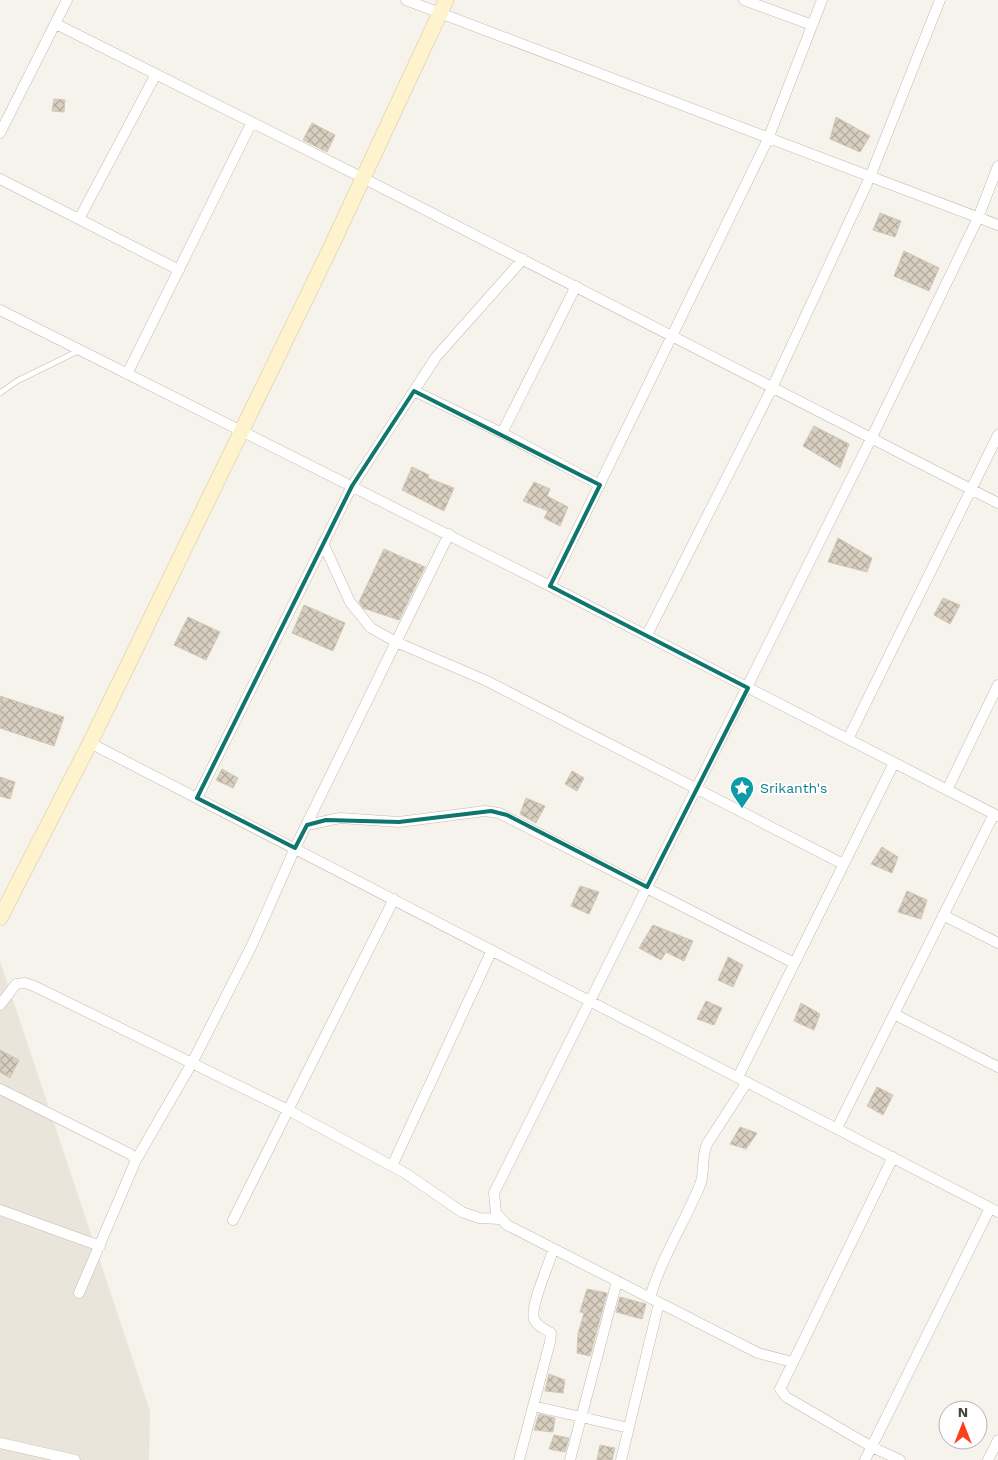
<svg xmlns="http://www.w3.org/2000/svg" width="998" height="1460" font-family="'Work Sans',sans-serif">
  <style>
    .residential { fill: #eae5da }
    .building { fill: url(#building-cross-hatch); stroke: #d3c7b4 }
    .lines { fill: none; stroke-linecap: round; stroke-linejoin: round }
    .service-casing { stroke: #c2bbae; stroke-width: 6 }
    .minor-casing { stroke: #c2bbae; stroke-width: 11 }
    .secondary-casing { stroke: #d6c79b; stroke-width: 16 }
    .service { stroke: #fff; stroke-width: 5 }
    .minor { stroke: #fff; stroke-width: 10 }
    .secondary { stroke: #fff3cd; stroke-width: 15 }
    .marked { fill: none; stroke: #0f766e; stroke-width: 4; stroke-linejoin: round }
    .labels { text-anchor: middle; stroke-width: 4; stroke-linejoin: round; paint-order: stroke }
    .culture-label { font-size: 14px; fill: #0d838f; stroke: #fff; text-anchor: start }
  </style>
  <defs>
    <pattern id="building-cross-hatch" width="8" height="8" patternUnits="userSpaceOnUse" patternTransform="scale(1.25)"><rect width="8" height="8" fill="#d8cfc1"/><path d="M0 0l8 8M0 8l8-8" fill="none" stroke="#b1aa9e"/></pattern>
  </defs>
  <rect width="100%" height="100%" fill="#f6f3ec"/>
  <!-- residential -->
  <path class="residential" d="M0,961L150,1411L149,1460H0Z"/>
  <!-- building -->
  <path class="building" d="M54,99L65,100L64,112L52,111Z
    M836,117L870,136L860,152L830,139Z
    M312,123L335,135L327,152L303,140Z
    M880,213L901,221L895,237L873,230Z
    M904,251L939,268L929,291L894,276Z
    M814,426L849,444L840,468L803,446Z
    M412,467L429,475L428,478L454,488L444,511L402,490Z
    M534,482L550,489L547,496L568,507L560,526L544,518L548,511L523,501Z
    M838,538L872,558L867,572L828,562Z
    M384,549L425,567L399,620L363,608L359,602Z
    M943,598L960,605L950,624L934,615Z
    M304,605L345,623L333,651L292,633Z
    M188,617L220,632L206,660L174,645Z
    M0,696L64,717L54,746L0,728Z
    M222,769L238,778L233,788L216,780Z
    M572,771L584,778L577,791L565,784Z
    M0,777L15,782L10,799L0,796Z
    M526,798L545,806L536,823L520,814Z
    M882,847L898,857L892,873L871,864Z
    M580,886L599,892L589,914L571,906Z
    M907,891L927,900L921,919L898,912Z
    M653,925L693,941L684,961L666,952L661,960L639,948Z
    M728,957L743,965L733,987L718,980Z
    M706,1001L722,1008L714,1025L697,1019Z
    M801,1003L820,1014L814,1030L794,1021Z
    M0,1050L19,1060L10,1078L0,1072Z
    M877,1087L893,1095L883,1115L867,1106Z
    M740,1127L757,1133L746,1149L730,1144Z
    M587,1289L607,1293L590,1356L577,1353L578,1334L584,1313L580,1312Z
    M620,1297L646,1304L642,1319L616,1312Z
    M549,1374L565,1380L563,1393L545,1391Z
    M539,1414L555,1418L553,1432L534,1430Z
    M554,1435L569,1438L565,1452L549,1449Z
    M600,1445L615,1448L612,1460H597Z"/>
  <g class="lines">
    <!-- service casing -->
    <g class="service-casing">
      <path id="service" d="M0,393L17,381L78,351"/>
    </g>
    <!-- minor casing -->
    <g class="minor-casing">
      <path id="minor" d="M406,0L998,225
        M744,0L812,25
        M56,24L363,178L998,503
        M0,133L67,0
        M0,179L179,270
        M79,219L156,74
        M0,310L550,586L998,816
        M127,374L252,122
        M414,391L502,433L600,485
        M502,433L576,286
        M323,543L350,602L371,628L396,642L487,681L843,864
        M550,586L768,139L822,0
        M647,635L772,388L870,177L940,0
        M848,739L998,435
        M90,743L998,1212
        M947,790L998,685
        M197,798L352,486L436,357L523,259
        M307,825L340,818L399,822L485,811L499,813L794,963
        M943,915L998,943
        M0,1005L16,984L25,983L34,986L288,1110L405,1173L462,1212L479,1218L500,1219
        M894,1014L998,1067
        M738,1077L894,763
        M0,1089L130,1154L136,1160L79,1293
        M837,1128L994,814
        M893,1157L780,1389L786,1397L872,1447L900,1460
        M136,1160L192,1063L253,943L295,848L449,534
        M392,1166L492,950
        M0,1210L100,1246
        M233,1220L394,899
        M650,1298C661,1258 684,1224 700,1185C705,1172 701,1157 707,1144L747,1082
        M792,1362L758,1353L507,1225L496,1213L494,1193L871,439L978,218L998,166
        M533,1406L629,1428
        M0,1443L75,1460
        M519,1460L550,1342L551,1333C546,1329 538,1327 535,1321C527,1310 550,1265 553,1249
        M570,1460L617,1281
        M621,1460L659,1303
        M865,1460L990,1208
        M988,1460L998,1440"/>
    </g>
    <!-- secondary casing -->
    <g class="secondary-casing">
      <path id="secondary" d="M0,918L90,743L330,249L446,0"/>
    </g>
    <!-- service -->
    <use href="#service" class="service"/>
    <!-- minor -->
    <use href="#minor" class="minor"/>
    <!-- secondary -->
    <use href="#secondary" class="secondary"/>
  </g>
  <!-- marked area -->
  <path class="marked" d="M414,391L600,485L550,586L748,688L647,887L507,815L491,811L399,822L326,820L307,825L295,848L197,798L352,486Z"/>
  <!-- icons -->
  <defs>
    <g id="sight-pin" transform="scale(1.25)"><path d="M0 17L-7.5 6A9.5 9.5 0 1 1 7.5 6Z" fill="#0f9aa8" stroke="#fff"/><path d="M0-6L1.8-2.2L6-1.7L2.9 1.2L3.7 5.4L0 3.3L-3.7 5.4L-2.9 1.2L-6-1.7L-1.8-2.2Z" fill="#fff"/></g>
  </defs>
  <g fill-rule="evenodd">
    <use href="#sight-pin" x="742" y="788"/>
  </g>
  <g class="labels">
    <!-- culture labels -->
    <g class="culture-label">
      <text x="760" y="793">Srikanth's</text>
    </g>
  </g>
  <!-- north arrow -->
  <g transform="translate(963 1425)"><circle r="24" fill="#ffffff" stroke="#b7b4b0"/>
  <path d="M0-4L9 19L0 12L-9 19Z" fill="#fc3f1d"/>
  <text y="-8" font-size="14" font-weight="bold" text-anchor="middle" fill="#4b4439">N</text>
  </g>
</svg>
